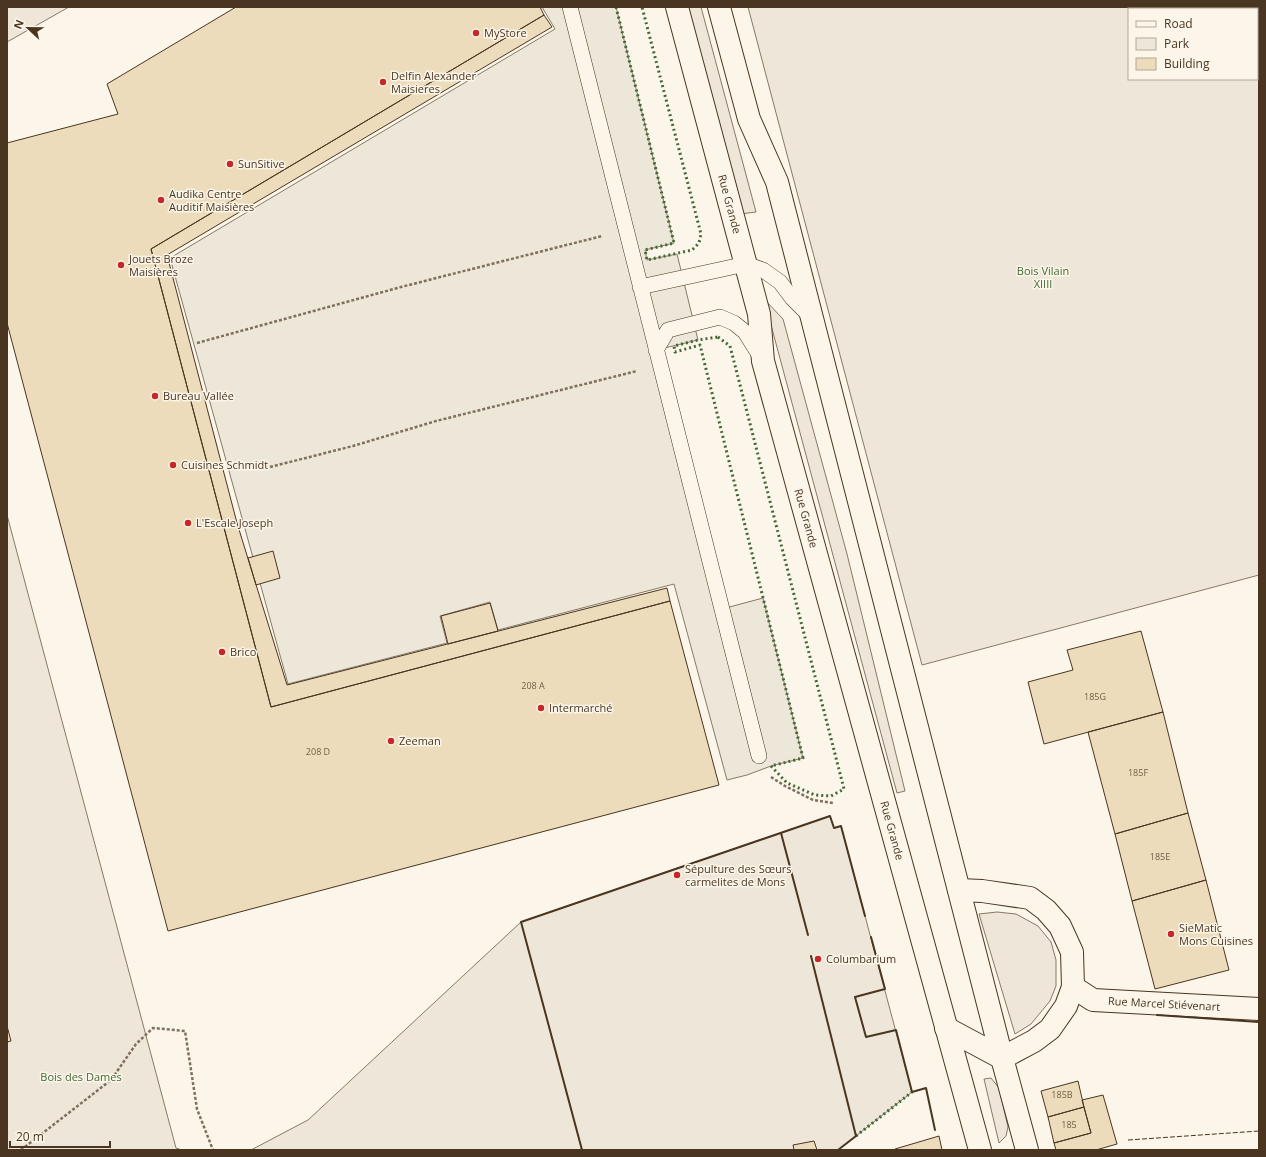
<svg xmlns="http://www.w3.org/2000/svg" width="1266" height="1157" font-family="'Open Sans',sans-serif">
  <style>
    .green { fill: #ede6d9; stroke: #887966; fill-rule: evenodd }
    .parking { fill: #ede7d9; stroke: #887966 }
    .building { fill: #ecdcbc; stroke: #4a3520 }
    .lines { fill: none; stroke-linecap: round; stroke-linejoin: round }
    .service-casing { stroke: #4a3520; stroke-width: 16 }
    .minor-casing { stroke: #4a3520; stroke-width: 24 }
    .primary-casing { stroke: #4a3520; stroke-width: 24 }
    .path { stroke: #7f6f5c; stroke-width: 2.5; stroke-dasharray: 3 2; stroke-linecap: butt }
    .service { stroke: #fbf6e9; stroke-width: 15 }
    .minor { stroke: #fbf6e9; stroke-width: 22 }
    .primary { stroke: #fbf6e9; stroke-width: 22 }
    .hedge { stroke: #436837; stroke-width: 3; stroke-dasharray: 2 3; stroke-linecap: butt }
    .fence { stroke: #4a3520; stroke-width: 1; stroke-dasharray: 5 2; stroke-linecap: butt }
    .wall { stroke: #4a3520; stroke-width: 2 }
    .poi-dot { fill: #c62828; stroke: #fbf6e9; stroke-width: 1.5 }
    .labels { text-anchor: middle; stroke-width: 3; stroke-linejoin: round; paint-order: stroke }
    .number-label { font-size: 9px; fill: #725f47 }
    .poi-label { font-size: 11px; fill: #4a3520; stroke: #fbf6e9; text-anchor: start }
    .street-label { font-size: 11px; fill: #4a3520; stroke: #fbf6e9 }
    .park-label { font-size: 11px; fill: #436837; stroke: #fbf6e9 }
  </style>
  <rect width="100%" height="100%" fill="#fbf6e9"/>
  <!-- green -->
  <path class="green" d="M7,7H69L7,42Z
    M685,7H701L756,212L740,214Z
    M748,7H1259V575L922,665ZM1129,9H1257V79H1129Z
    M764,299L783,319L847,554L905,791L897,793Z
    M7,515L176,1148L182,1150H7Z
    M830,816L834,828L841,826L912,1092L838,1150H251L308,1120L521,922Z
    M997,912L1016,914L1038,926L1051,942L1056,960V986L1050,1001L1031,1024L1015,1034L979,914Z
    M991,1078L999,1088L1008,1127L1006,1136L999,1143L984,1079Z"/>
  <!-- parking -->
  <path class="parking" d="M542,7H616L674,243L645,250L647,260L677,254L698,340L656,350L722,609L763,598L803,758L771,766L747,775L727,780L674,584L498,630L490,602L440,616L447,643L288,684L170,258L555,29Z"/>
  <!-- building -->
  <path class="building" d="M236,7H540L544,15L151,249L271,707L670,601L719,785L168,931L7,323V143L118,114L107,84Z
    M544,15L552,27L167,255L237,523L287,685L667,588L670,601L271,707L151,249Z
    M273,551L280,578L256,585L248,558Z
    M490,603L498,631L448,644L441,616Z
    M1141,631L1163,712L1044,744L1028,682L1073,670L1067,650Z
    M1163,712L1188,813L1115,834L1088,732Z
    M1188,813L1206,880L1132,901L1115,834Z
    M1206,880L1229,970L1155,989L1132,901Z
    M7,1026L11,1041L7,1042Z
    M1078,1081L1084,1107L1048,1117L1041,1091Z
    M1103,1095L1117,1144L1096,1150H1056L1054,1143L1091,1133L1082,1100Z
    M1084,1107L1091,1133L1054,1143L1048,1117Z
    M939,1136L942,1150H895V1149Z
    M814,1141L817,1150H794L793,1145Z"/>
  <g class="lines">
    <!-- service casing -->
    <g class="service-casing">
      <path id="service" d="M570,7L759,756
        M640,287L746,264L763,270L780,282L792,298L811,317
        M656,350L668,330L720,317L734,323L745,332L760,356"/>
    </g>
    <!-- minor casing -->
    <g class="minor-casing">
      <g id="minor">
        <path id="s1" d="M1073,987L1093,1000L1259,1009"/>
        <path d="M946,1028L1002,1058L1034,1041L1050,1029L1066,1006L1073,987L1072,952L1060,926L1046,910L1030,898L982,891L959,890"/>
      </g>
    </g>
    <!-- primary casing -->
    <g class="primary-casing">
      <g id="primary">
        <path id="s2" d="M677,7L759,314L763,361L980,1150"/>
        <path d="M719,7L749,119L777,182L1002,1058L1027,1150"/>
      </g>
    </g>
    <!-- path -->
    <path class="path" d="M197,343L401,287L602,236
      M270,467L353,446L436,421L637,371
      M771,777L785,786L813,800L833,803
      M21,1150L111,1080L136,1044L153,1028L185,1031L197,1109L213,1150"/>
    <!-- service -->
    <use href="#service" class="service"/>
    <!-- minor -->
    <use href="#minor" class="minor"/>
    <!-- primary -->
    <use href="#primary" class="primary"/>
    <!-- hedge -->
    <path class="hedge" d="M616,7L674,243L645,250L647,260L692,250L699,243L701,234L642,7
      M718,337L730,346L844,789L831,796L815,795L787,783L771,766L803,758L700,345L675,352L674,346L698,340Z
      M856,1136L912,1092"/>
    <!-- fence -->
    <path class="fence" d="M1128,1140L1259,1131"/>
    <!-- wall -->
    <path class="wall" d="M781,833L808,935
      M871,937L885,989L855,997L866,1037L896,1030L912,1092L926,1088L935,1130
      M811,956L856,1136L838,1150
      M1157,1015L1259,1022
      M582,1150L521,922L830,816L834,828L841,826L865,916"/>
  </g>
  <!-- markers -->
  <g class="poi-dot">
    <circle cx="476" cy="33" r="4"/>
    <circle cx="383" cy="82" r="4"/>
    <circle cx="230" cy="164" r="4"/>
    <circle cx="161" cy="200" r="4"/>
    <circle cx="121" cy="265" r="4"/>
    <circle cx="155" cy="396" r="4"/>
    <circle cx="173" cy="465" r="4"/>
    <circle cx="188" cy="523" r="4"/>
    <circle cx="222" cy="652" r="4"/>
    <circle cx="541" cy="708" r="4"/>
    <circle cx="391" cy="741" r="4"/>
    <circle cx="677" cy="875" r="4"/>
    <circle cx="1171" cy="934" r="4"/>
    <circle cx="818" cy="959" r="4"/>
  </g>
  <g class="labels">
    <!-- number labels -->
    <g class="number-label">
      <text x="533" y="689">208 A</text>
      <text x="1095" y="700">185G</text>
      <text x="318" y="755">208 D</text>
      <text x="1138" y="776">185F</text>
      <text x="1160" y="860">185E</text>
      <text x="1062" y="1098">185B</text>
      <text x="1069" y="1128">185</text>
    </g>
    <!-- poi labels -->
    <g class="poi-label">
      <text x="484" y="37">MyStore</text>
      <text x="391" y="80">Delfin Alexander<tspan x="391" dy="13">Maisieres</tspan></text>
      <text x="238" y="168">SunSitive</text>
      <text x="169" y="198">Audika Centre<tspan x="169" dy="13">Auditif Maisières</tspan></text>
      <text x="129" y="263">Jouets Broze<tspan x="129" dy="13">Maisières</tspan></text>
      <text x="163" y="400">Bureau Vallée</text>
      <text x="181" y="469">Cuisines Schmidt</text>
      <text x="196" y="527">L'Escale Joseph</text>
      <text x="230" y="656">Brico</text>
      <text x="549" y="712">Intermarché</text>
      <text x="399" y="745">Zeeman</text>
      <text x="685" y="873">Sépulture des Sœurs<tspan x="685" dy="13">carmelites de Mons</tspan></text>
      <text x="1179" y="932">SieMatic<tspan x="1179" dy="13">Mons Cuisines</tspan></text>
      <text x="826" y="963">Columbarium</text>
    </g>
    <!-- street labels -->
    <g class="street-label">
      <text dy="4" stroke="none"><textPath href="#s2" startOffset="204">Rue Grande</textPath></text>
      <text dy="4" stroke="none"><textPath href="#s2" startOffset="528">Rue Grande</textPath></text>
      <text dy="4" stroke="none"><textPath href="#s2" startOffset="852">Rue Grande</textPath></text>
      <text dy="4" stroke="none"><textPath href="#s1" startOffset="95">Rue Marcel Stiévenart</textPath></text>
    </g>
    <!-- park labels -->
    <g class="park-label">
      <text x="1043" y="275">Bois Vilain<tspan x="1043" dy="13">XIIII</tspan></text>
      <text x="81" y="1081">Bois des Dames</text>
    </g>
  </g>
  <!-- border -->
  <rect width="1266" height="1157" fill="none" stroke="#4a3520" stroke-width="16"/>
  <!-- legend -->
  <rect x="1128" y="8" width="130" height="72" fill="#fbf6e9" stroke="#b4a999"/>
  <rect x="1136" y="21" width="20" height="6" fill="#fbf6e9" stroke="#b4a999"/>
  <text x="1164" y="28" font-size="12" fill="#4a3520">Road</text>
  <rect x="1136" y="38" width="20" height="12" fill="#ede6d9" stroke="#b4a999"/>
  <text x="1164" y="48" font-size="12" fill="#4a3520">Park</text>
  <rect x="1136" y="58" width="20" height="12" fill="#ecdcbc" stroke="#b4a999"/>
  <text x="1164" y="68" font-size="12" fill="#4a3520">Building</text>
  <!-- north arrow -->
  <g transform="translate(28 28) rotate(292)" stroke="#fbf6e9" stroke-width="3" paint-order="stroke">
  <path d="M0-3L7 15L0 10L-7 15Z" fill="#4a3520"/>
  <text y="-6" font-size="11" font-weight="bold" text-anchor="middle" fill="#4a3520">N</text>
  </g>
  <!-- scale -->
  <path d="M10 1141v6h100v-6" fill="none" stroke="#4a3520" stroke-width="2"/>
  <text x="16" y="1141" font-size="12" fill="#4a3520" stroke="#fbf6e9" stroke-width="3" paint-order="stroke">20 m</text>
</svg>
